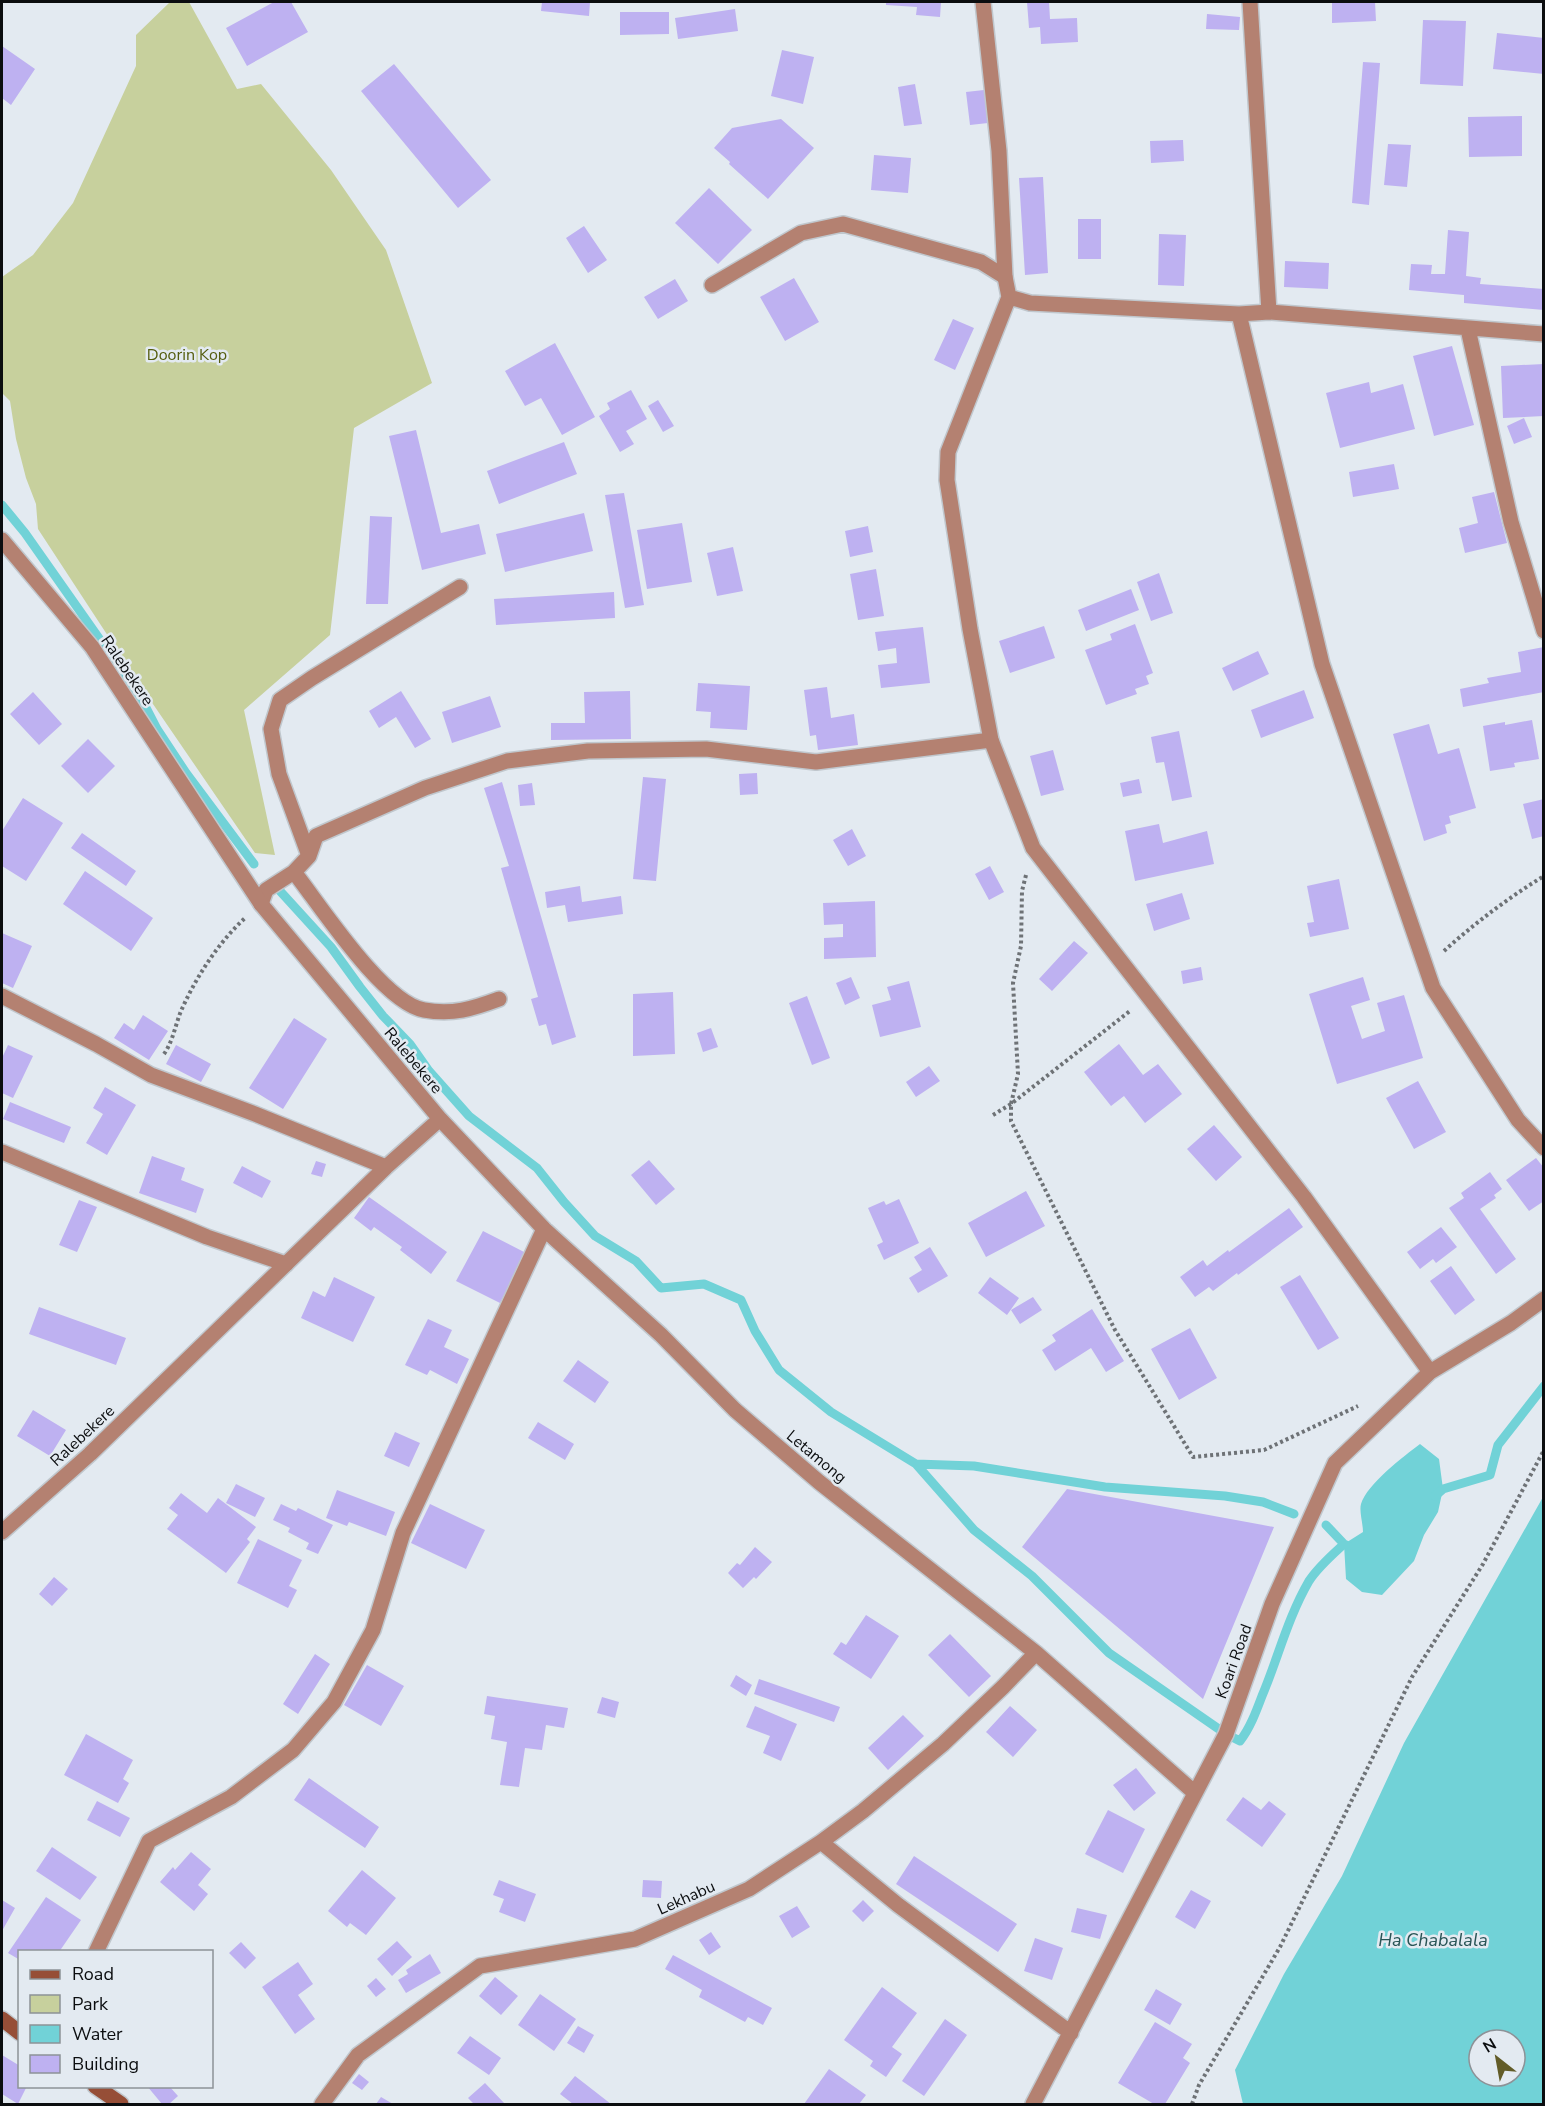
<svg xmlns="http://www.w3.org/2000/svg" width="1545" height="2106" font-family="'Nunito Sans',sans-serif">
  <style>
    .green { fill: #c7d09d }
    .water { fill: #71d2d7; fill-rule: evenodd }
    .lines { fill: none; stroke-linecap: round; stroke-linejoin: round }
    .stream { stroke: #71d2d7; stroke-width: 9 }
    .building { fill: #beb1f1 }
    .lane-casing { stroke: #c0c7cd; stroke-width: 18 }
    .street-casing { stroke: #c0c7cd; stroke-width: 18 }
    .secondary-casing { stroke: #c0c7cd; stroke-width: 18 }
    .path { stroke: #6e7276; stroke-width: 4; stroke-dasharray: 3 3; stroke-linecap: butt }
    .lane { stroke: #b48171; stroke-width: 15 }
    .street { stroke: #b48171; stroke-width: 15 }
    .secondary { stroke: #964e37; stroke-width: 15 }
    .labels { text-anchor: middle; stroke-width: 5; stroke-linejoin: round; paint-order: stroke }
    .park-label { font-size: 16px; fill: #545d0e; stroke: #e3eaf1 }
    .street-label { font-size: 16px; fill: #0b0d0f; stroke: #e3eaf1 }
    .water-label { font-size: 18px; font-style: italic; fill: #285456; stroke: #e3eaf1 }
  </style>
  <rect width="100%" height="100%" fill="#e3eaf1"/>
  <!-- green -->
  <path class="green" d="M170,2H189L237,89L261,84L331,170L386,250L432,383L354,428L330,635L244,710L275,855L255,853L142,688L38,529L36,504L26,478L16,439L10,401L2,393V277L33,255L73,203L136,66V35Z"/>
  <!-- water -->
  <path class="water" d="M1420,1444L1439,1459L1443,1489L1438,1512L1424,1535L1414,1561L1382,1595L1362,1592L1346,1579L1344,1544L1363,1532C1363,1524 1359,1511 1361,1504C1367,1484 1404,1456 1420,1444Z
    M1543,1497V2104H1243L1235,2070L1284,1974L1342,1876L1404,1743ZM1479,2040H1515V2076H1479Z"/>
  <g class="lines">
    <!-- stream -->
    <path class="stream" d="M2,505L25,533L141,698L157,729L186,773L254,864
      M280,891L331,947L360,987L383,1016L410,1044L429,1071L469,1116L537,1168L564,1202L595,1236L636,1261L661,1288L704,1284L741,1300L755,1331L779,1370L831,1412L916,1464L974,1530L1032,1576L1109,1653L1226,1734L1240,1741C1250,1728 1256,1712 1262,1696C1278,1658 1288,1617 1309,1581C1318,1567 1332,1555 1344,1544
      M916,1464L974,1466L1105,1487L1225,1496L1263,1502L1294,1514
      M1435,1496L1443,1489L1490,1475L1498,1445L1544,1386
      M1326,1525L1344,1544L1348,1546"/>
  </g>
  <!-- building -->
  <path class="building" d="M274,2H291L308,32L247,66L226,28Z
    M542,2H590L589,16L541,11Z
    M886,2H941L940,17L916,15L917,7L886,5Z
    M1027,2H1049L1050,19L1077,18L1078,42L1041,44L1040,27L1029,28Z
    M1332,2H1375L1376,21L1332,23Z
    M735,9L738,31L678,39L675,18Z
    M620,12H669V34L620,35Z
    M1207,14L1240,17L1239,30L1206,29Z
    M1423,20L1466,21L1463,86L1420,84Z
    M1497,33L1544,38V74L1493,69Z
    M2,46L35,69L11,105L2,98Z
    M782,50L814,57L803,104L771,96Z
    M1363,62L1380,63L1369,205L1352,203Z
    M394,64L491,180L458,208L361,91Z
    M915,84L922,124L904,126L898,87Z
    M984,90L988,123L970,125L966,92Z
    M1522,116V156L1469,157L1468,117Z
    M781,119L814,148L768,199L729,164L730,162L714,148L732,128Z
    M1183,140L1184,161L1151,163L1150,141Z
    M1388,144L1411,145L1407,187L1384,185Z
    M874,155L911,158L908,193L871,190Z
    M1043,177L1048,273L1025,275L1019,178Z
    M709,188L752,230L718,264L675,223Z
    M1078,219H1101V259H1078Z
    M584,226L607,260L588,273L566,238Z
    M1448,230L1469,232L1466,276L1481,278L1480,284L1544,289V310L1464,303V295L1409,290L1411,264L1432,265L1431,274H1445Z
    M1159,234L1186,235L1184,286L1158,285Z
    M1285,261L1329,263L1328,289L1284,287Z
    M794,278L819,322L785,341L760,297Z
    M675,279L688,301L658,319L644,297Z
    M953,319L974,328L955,370L934,360Z
    M555,343L595,417L562,435L541,398L525,406L505,371Z
    M1452,346L1474,425L1434,436L1413,356Z
    M1544,364V416L1503,418L1501,366Z
    M1369,382L1371,393L1403,384L1415,429L1340,448L1326,393Z
    M631,390L647,419L626,431L634,444L620,452L599,416L610,409L607,403Z
    M658,400L674,426L663,432L648,406Z
    M1524,418L1532,437L1514,444L1507,426Z
    M416,430L441,533L479,524L486,554L422,570L389,436Z
    M564,442L577,474L499,504L487,471Z
    M1394,464L1399,489L1353,497L1349,472Z
    M1494,492L1507,543L1465,553L1459,528L1478,523L1472,497Z
    M624,493L644,605L625,608L605,495Z
    M584,513L593,551L505,572L496,534Z
    M370,516L392,517L388,604H366Z
    M682,523L692,582L647,589L637,530Z
    M868,526L873,552L850,557L845,531Z
    M733,547L743,591L717,596L707,553Z
    M876,569L884,616L858,620L850,574Z
    M1159,573L1173,613L1151,621L1137,582Z
    M1131,589L1139,610L1086,631L1078,610Z
    M614,592L615,618L496,625L494,599Z
    M1135,624L1153,673L1146,676L1149,684L1135,689L1137,694L1106,705L1085,650L1112,640L1110,634Z
    M1044,626L1055,658L1010,673L999,641Z
    M923,627L930,683L881,688L878,665L897,663L896,648L878,651L875,632Z
    M1544,647V692L1463,707L1460,689L1489,683L1487,678L1521,672L1518,652Z
    M1258,651L1269,674L1233,691L1222,668Z
    M698,683L750,686L747,730L710,728L711,712L696,711Z
    M827,687L831,718L854,714L858,745L818,750L816,735L810,736L804,690Z
    M1304,690L1314,718L1261,738L1251,710Z
    M401,691L431,739L415,748L396,717L379,728L369,711Z
    M630,691L631,739L551,740V723H585L584,692Z
    M33,692L62,724L39,745L10,714Z
    M490,696L501,727L452,743L442,712Z
    M1532,720L1539,759L1514,763L1515,767L1490,771L1483,726L1505,722V725Z
    M1429,724L1438,754L1459,748L1476,808L1449,816L1451,823L1445,825L1447,833L1424,841L1393,734Z
    M1179,731L1192,797L1172,801L1164,762L1156,763L1151,737Z
    M88,739L115,766L88,793L61,766Z
    M1053,750L1064,790L1041,796L1030,756Z
    M757,773L758,794L740,795L739,774Z
    M643,777L666,779L656,881L633,879Z
    M1139,779L1142,793L1123,797L1120,783Z
    M502,782L576,1037L552,1045L546,1024L539,1026L531,999L538,997L501,868L509,866L484,788Z
    M532,783L535,805L520,806L518,785Z
    M23,798L63,823L26,881L2,866V831Z
    M1544,799V836L1532,839L1523,804Z
    M1159,824L1163,843L1207,831L1214,864L1135,881L1125,831Z
    M852,829L866,856L848,866L833,840Z
    M82,833L136,871L126,886L71,848Z
    M990,866L1004,892L989,900L975,874Z
    M85,871L153,918L131,951L63,904Z
    M1339,879L1349,929L1310,937L1307,923L1314,922L1307,886Z
    M580,886L582,902L621,896L623,914L568,922L565,905L547,908L545,892Z
    M1182,893L1190,919L1154,931L1146,904Z
    M875,901L876,957L824,959V938L843,937V924L824,925L823,903Z
    M2,933L32,946L13,988L2,983Z
    M1074,941L1088,953L1052,991L1039,979Z
    M1201,967L1203,980L1183,984L1181,971Z
    M851,977L860,998L845,1005L836,983Z
    M1363,977L1370,1000L1351,1006L1362,1039L1385,1031L1377,1003L1404,995L1423,1058L1337,1084L1309,994Z
    M909,981L921,1027L880,1037L872,1005L891,1000L887,987Z
    M673,992L675,1054L633,1056V994Z
    M807,996L830,1058L812,1065L789,1003Z
    M143,1015L168,1031L149,1060L114,1038L124,1023L134,1030Z
    M294,1018L327,1039L283,1109L249,1088Z
    M711,1028L718,1047L703,1052L697,1033Z
    M1119,1044L1143,1075L1158,1064L1182,1094L1145,1123L1124,1096L1111,1106L1084,1072Z
    M8,1045L33,1056L13,1098L2,1093V1058Z
    M176,1045L211,1064L201,1082L166,1064Z
    M929,1066L940,1081L916,1097L906,1082Z
    M1418,1081L1446,1132L1414,1149L1386,1098Z
    M105,1087L136,1105L107,1155L86,1143L103,1114L93,1108Z
    M10,1102L71,1127L64,1143L3,1119Z
    M1214,1125L1242,1157L1216,1181L1187,1149Z
    M152,1156L185,1168L181,1180L204,1189L196,1213L139,1193Z
    M1536,1158L1544,1168V1201L1529,1211L1506,1180Z
    M649,1160L675,1189L656,1205L631,1175Z
    M316,1161L326,1164L322,1177L311,1174Z
    M242,1166L271,1181L262,1198L233,1183Z
    M1490,1172L1502,1189L1494,1195L1496,1198L1480,1209L1516,1259L1496,1274L1449,1208L1464,1198L1461,1193Z
    M1026,1191L1045,1226L986,1257L968,1223Z
    M369,1197L447,1252L431,1274L400,1250L402,1247L374,1227L371,1231L354,1218Z
    M899,1199L919,1243L884,1260L877,1245L883,1242L868,1208L884,1201L886,1205Z
    M79,1200L97,1207L77,1252L59,1245Z
    M1289,1208L1303,1227L1238,1275L1237,1273L1213,1291L1209,1287L1195,1297L1180,1277L1203,1260L1207,1266L1228,1250L1229,1252Z
    M1441,1227L1457,1247L1436,1263L1433,1259L1420,1269L1407,1252Z
    M483,1231L526,1253L500,1303L456,1281Z
    M930,1247L948,1276L918,1293L909,1278L922,1270L914,1257Z
    M1451,1266L1475,1300L1455,1315L1430,1281Z
    M1300,1275L1339,1338L1318,1350L1280,1287Z
    M334,1277L375,1297L353,1342L301,1318L313,1291L325,1297Z
    M990,1277L1019,1298L1007,1315L978,1293Z
    M1033,1297L1042,1310L1020,1324L1011,1310Z
    M39,1307L126,1338L116,1365L29,1334Z
    M1092,1309L1124,1361L1106,1372L1091,1348L1055,1371L1042,1350L1056,1341L1052,1335Z
    M428,1319L452,1330L444,1347L469,1359L457,1384L430,1370L427,1375L405,1365Z
    M1190,1328L1217,1378L1179,1400L1151,1349Z
    M578,1360L609,1382L595,1403L563,1381Z
    M33,1410L66,1430L50,1456L17,1436Z
    M538,1422L574,1444L565,1460L528,1438Z
    M395,1432L420,1443L409,1467L384,1456Z
    M236,1484L265,1498L255,1517L226,1503Z
    M1067,1489L1274,1527L1203,1699L1022,1547Z
    M337,1490L395,1512L386,1536L349,1522L347,1526L326,1518Z
    M181,1493L207,1513L218,1498L256,1527L247,1539L250,1542L226,1573L167,1529L178,1515L169,1508Z
    M281,1504L296,1511L298,1508L333,1525L318,1554L306,1549L309,1543L288,1532L290,1528L273,1520Z
    M430,1504L485,1530L466,1569L411,1543Z
    M258,1539L302,1560L289,1586L297,1590L288,1608L237,1583Z
    M755,1547L772,1562L756,1579L754,1577L743,1588L728,1573L737,1563L740,1565Z
    M54,1577L68,1589L52,1606L39,1594Z
    M866,1615L899,1636L871,1679L833,1654L841,1642L846,1645Z
    M950,1634L991,1676L969,1697L928,1655Z
    M315,1654L330,1664L298,1714L283,1704Z
    M367,1665L404,1686L381,1726L344,1705Z
    M736,1675L752,1685L746,1696L730,1686Z
    M759,1679L840,1707L834,1722L754,1694Z
    M487,1696L568,1708L564,1728L546,1725L542,1750L525,1748L519,1787L500,1785L507,1742L491,1739L495,1716L484,1714Z
    M602,1697L619,1702L615,1718L597,1713Z
    M755,1706L797,1724L781,1761L763,1753L770,1736L746,1727Z
    M1010,1706L1037,1730L1013,1757L986,1732Z
    M903,1715L924,1736L888,1770L868,1748Z
    M86,1734L133,1760L123,1779L129,1783L118,1803L64,1775Z
    M1136,1768L1156,1793L1134,1811L1113,1785Z
    M309,1778L379,1827L365,1848L294,1800Z
    M1243,1797L1261,1810L1269,1801L1286,1814L1262,1847L1226,1820Z
    M97,1801L130,1818L120,1837L87,1820Z
    M1108,1810L1145,1829L1123,1873L1085,1854Z
    M52,1847L97,1877L80,1900L36,1871Z
    M191,1852L211,1869L198,1885L208,1894L194,1911L160,1882L173,1867L175,1870Z
    M914,1856L1017,1924L998,1952L896,1884Z
    M362,1870L396,1898L366,1935L350,1923L347,1927L328,1911Z
    M499,1880L536,1894L525,1922L499,1912L504,1899L493,1895Z
    M643,1880L662,1881L661,1898L642,1897Z
    M1191,1890L1211,1901L1195,1929L1175,1917Z
    M46,1897L81,1920L59,1952H20V1960L8,1953Z
    M2,1900L15,1908L2,1931Z
    M863,1900L874,1911L863,1922L852,1911Z
    M797,1906L810,1927L792,1938L779,1916Z
    M1077,1908L1107,1915L1100,1939L1071,1932Z
    M711,1932L721,1947L709,1955L699,1940Z
    M1035,1938L1063,1948L1052,1980L1024,1971Z
    M397,1941L412,1957L392,1976L377,1959Z
    M241,1942L256,1958L245,1969L229,1953Z
    M430,1954L441,1973L406,1993L398,1980L408,1974L406,1970Z
    M673,1955L772,2008L763,2025L748,2017L745,2022L699,1997L702,1990L665,1969Z
    M298,1962L313,1984L298,1995L315,2019L295,2034L262,1987Z
    M495,1977L518,1996L501,2015L479,1996Z
    M376,1978L386,1989L376,1997L367,1986Z
    M882,1987L917,2013L892,2047L902,2054L886,2077L870,2066L873,2061L844,2040Z
    M1156,1989L1182,2004L1170,2025L1144,2010Z
    M540,1994L576,2019L554,2051L518,2025Z
    M945,2019L967,2035L924,2096L902,2081Z
    M1155,2022L1192,2044L1183,2058L1190,2063L1165,2104H1154L1118,2083Z
    M578,2026L594,2035L584,2053L567,2043Z
    M470,2036L501,2058L489,2075L457,2053Z
    M2,2055L20,2066V2086H27L18,2104L2,2094Z
    M829,2069L866,2095L859,2104H804Z
    M359,2074L369,2082L362,2090L352,2083Z
    M575,2076L611,2104H573L560,2094Z
    M485,2083L505,2104H474L468,2098Z
    M147,2086H169L178,2096L169,2104H162Z
    M381,2097L393,2104H376Z"/>
  <g class="lines">
    <!-- lane casing -->
    <g class="lane-casing">
      <path id="lane" d="M712,285L801,233L843,224L981,262L1005,277
        M309,856L279,774L271,729L280,700L312,678L460,587
        M294,872C320,905 383,1003 424,1010C453,1015 472,1009 499,999
        M261,904L266,890L294,872L309,856L316,836L425,788L507,761L588,751L706,749L816,762L991,740
        M2,1152L207,1237L286,1264"/>
    </g>
    <!-- street casing -->
    <g class="street-casing">
      <path id="street" d="M983,2L999,151L1005,277L1009,297L948,452L947,480L970,629L991,740L1033,848L1304,1197L1430,1372
        M1250,2L1269,312
        M1009,297L1030,303L1239,314L1269,312L1544,334
        M1239,314L1322,664L1433,988L1518,1120L1544,1148
        M1468,329L1511,522L1544,631
        M2,540L92,647L261,904L440,1119L386,1167L90,1454L2,1532
        M2,996L96,1044L151,1075L255,1114L386,1167
        M440,1119L544,1229L661,1335L735,1410L819,1482L1036,1653L1195,1793
        M821,1842L898,1905L1071,2033
        M96,1952L149,1841L231,1797L293,1750L334,1702L373,1630L403,1533L544,1229
        M322,2104L358,2055L480,1966L635,1939L749,1889L821,1842L863,1811L943,1744L1003,1687L1036,1653
        M1033,2104L1226,1734L1272,1604L1335,1463L1430,1372L1511,1323L1544,1299"/>
    </g>
    <!-- secondary casing -->
    <g class="secondary-casing">
      <path id="secondary" d="M2,2019L20,2033
        M95,2086L121,2104"/>
    </g>
    <!-- path -->
    <path class="path" d="M1026,875L1022,891L1021,946L1013,983L1018,1074L1011,1104V1121L1115,1330L1193,1457L1264,1450L1358,1406
      M1444,951C1475,923 1508,898 1544,876
      M164,1054C173,1041 175,1026 181,1011C196,977 218,943 245,918
      M993,1115L1011,1104L1130,1011
      M1192,2104L1199,2085L1280,1947L1412,1677L1483,1564L1544,1450"/>
    <!-- lane -->
    <use href="#lane" class="lane"/>
    <!-- street -->
    <use href="#street" class="street"/>
    <!-- secondary -->
    <use href="#secondary" class="secondary"/>
  </g>
  <g class="labels">
    <!-- park labels -->
    <g class="park-label">
      <text x="187" y="360">Doorin Kop</text>
    </g>
    <!-- street labels -->
    <g class="street-label">
      <text transform="translate(128 670) rotate(56)" y="6">Ralebekere</text>
      <text transform="translate(414 1060) rotate(50)" y="6">Ralebekere</text>
      <text transform="translate(82 1435) rotate(-43)" y="6">Ralebekere</text>
      <text transform="translate(817 1456) rotate(40)" y="6">Letamong</text>
      <text transform="translate(1233 1661) rotate(-70)" y="6">Koari Road</text>
      <text transform="translate(686 1897) rotate(-24)" y="6">Lekhabu</text>
    </g>
    <!-- water labels -->
    <g class="water-label">
      <text x="1433" y="1946">Ha Chabalala</text>
    </g>
  </g>
  <!-- border -->
  <rect width="1545" height="2106" fill="none" stroke="#0b0d0f" stroke-width="6"/>
  <!-- legend -->
  <rect x="18" y="1950" width="195" height="138" fill="#e3eaf1" stroke="#8d9297" stroke-width="1.5"/>
  <rect x="30" y="1970" width="30" height="9" fill="#964e37" stroke="#8d9297" stroke-width="1.5"/>
  <text x="72" y="1980" font-size="18" fill="#0b0d0f">Road</text>
  <rect x="30" y="1995" width="30" height="18" fill="#c7d09d" stroke="#8d9297" stroke-width="1.5"/>
  <text x="72" y="2010" font-size="18" fill="#0b0d0f">Park</text>
  <rect x="30" y="2025" width="30" height="18" fill="#71d2d7" stroke="#8d9297" stroke-width="1.5"/>
  <text x="72" y="2040" font-size="18" fill="#0b0d0f">Water</text>
  <rect x="30" y="2055" width="30" height="18" fill="#beb1f1" stroke="#8d9297" stroke-width="1.5"/>
  <text x="72" y="2070" font-size="18" fill="#0b0d0f">Building</text>
  <!-- north arrow -->
  <g transform="translate(1497 2058) rotate(329)"><circle r="28" fill="#e3eaf1" stroke="#8d9297" stroke-width="1.5"/>
  <path d="M0-4.5L10 22L0 15L-10 22Z" fill="#625c28"/>
  <text y="-9" font-size="16" font-weight="bold" text-anchor="middle" fill="#0b0d0f">N</text>
  </g>
</svg>
